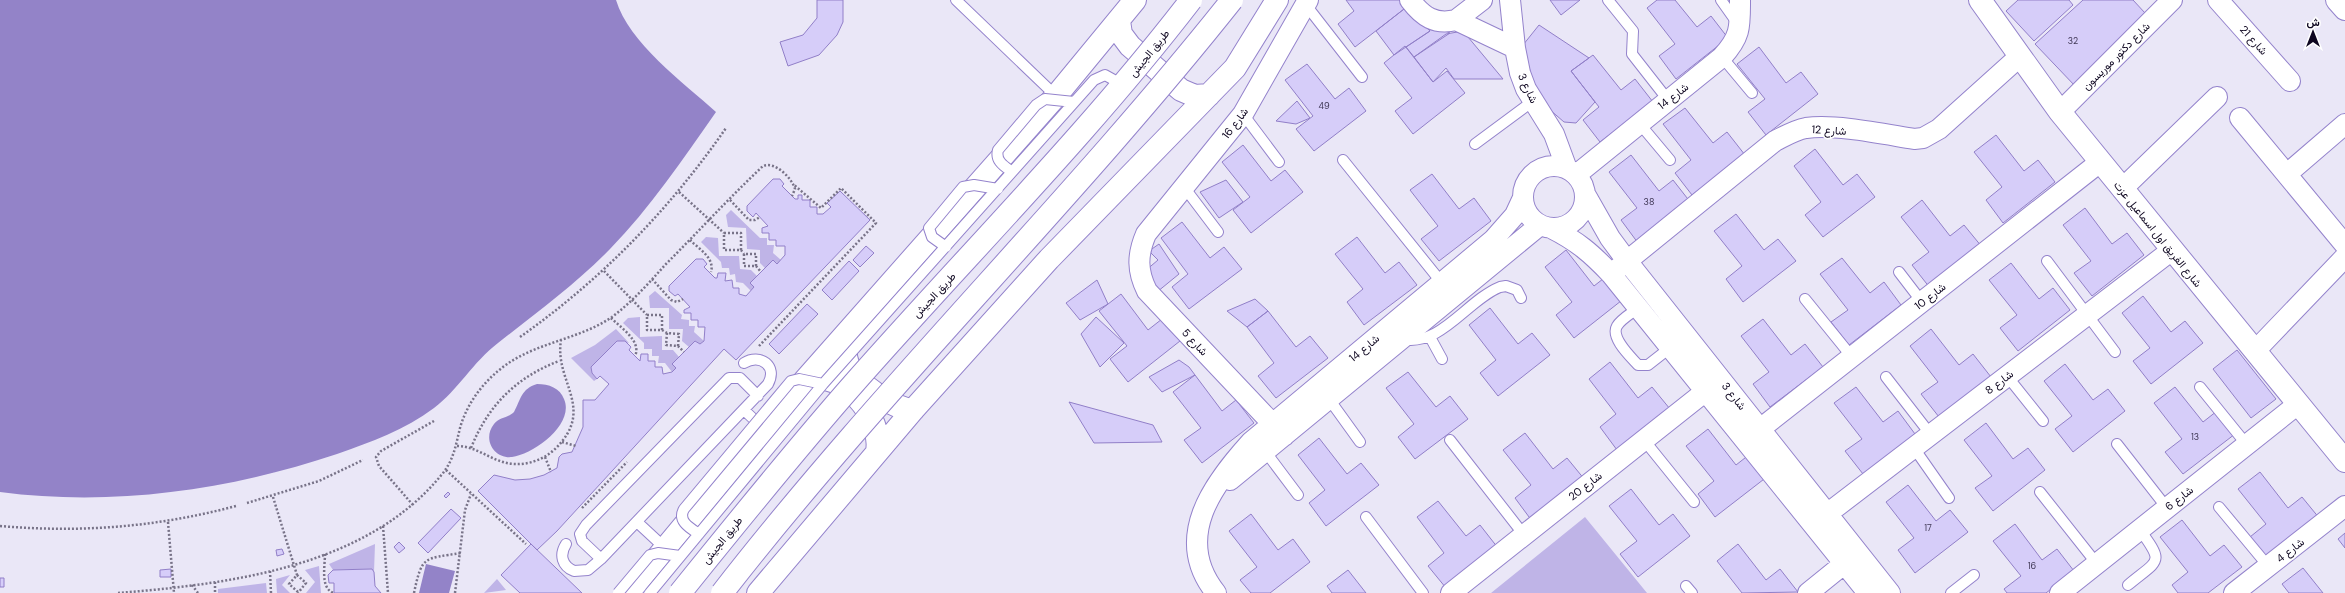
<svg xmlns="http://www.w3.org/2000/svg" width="2345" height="593" font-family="'DM Sans',Vazirmatn,sans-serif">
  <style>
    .green { fill: #bfb4e7 }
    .water { fill: #9383c8 }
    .building { fill: #d6cdf9; stroke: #917fc8 }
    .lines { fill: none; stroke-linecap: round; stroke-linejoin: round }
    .lane-casing { stroke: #9483cc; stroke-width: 12 }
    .street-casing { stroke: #9483cc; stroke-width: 22 }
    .secondary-casing { stroke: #9483cc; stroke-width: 24 }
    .highway-casing { stroke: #9483cc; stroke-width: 24 }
    .path { stroke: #787388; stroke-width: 2.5; stroke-dasharray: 2 2; stroke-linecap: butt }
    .lane { stroke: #fff; stroke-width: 10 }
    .street { stroke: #fff; stroke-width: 20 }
    .secondary { stroke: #fff; stroke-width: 22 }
    .highway { stroke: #fff; stroke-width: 22 }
    .lane-bridge-casing { stroke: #9483cc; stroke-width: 12; stroke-linecap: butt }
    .highway-bridge-casing { stroke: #9483cc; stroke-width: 24; stroke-linecap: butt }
    .lane-bridge { stroke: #fff; stroke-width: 10 }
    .highway-bridge { stroke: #fff; stroke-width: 22 }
    .labels { text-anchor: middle; stroke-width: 3.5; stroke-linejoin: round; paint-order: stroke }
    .number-label { font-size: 9px; fill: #403856 }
    .street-label { font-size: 11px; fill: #0e0620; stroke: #fff }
  </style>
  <rect width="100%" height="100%" fill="#eae7f7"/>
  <!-- green -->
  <path class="green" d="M731,210L760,238H767V245H774L773,253L781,260L778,264L773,260L765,268L760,263V250L747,249L746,228L728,227L726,215Z
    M706,237L718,238L719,256H739L740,269L751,270L757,276L750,283L754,287L751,291L743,283L736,282L735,274L730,275L729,268H722L721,262L701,242Z
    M655,291L682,315L681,319L689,320V326H695L694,332L704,341L700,344L695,341L689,347L682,341L683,329H669V308H650L649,296Z
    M640,317V337L662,336V350H673L679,357L672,364L676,368L672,372L665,363H658L659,356H652V349H644V343L623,323L628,318Z
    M616,329L629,343L617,341L591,367L592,373L597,379L594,381L571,358L595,345Z
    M1585,517L1647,593H1491Z
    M375,544L374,572L372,569L333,570L329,564Z
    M319,566L321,593H306L315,582L305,570Z
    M290,575L282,585L290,593H277L276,579Z
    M497,579L506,590L484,593Z
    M266,583L267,593H218V589Z"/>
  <!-- water -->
  <path class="water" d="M0,0H616C629,43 683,82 716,112C683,159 650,208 610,249C576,284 536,313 498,343C473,362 458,390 434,408C405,430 371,442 337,454C230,490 113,507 0,492Z
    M537,384C549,384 560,388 564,399C575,424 534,454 512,457C494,459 482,439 494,424C499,417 508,418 514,412C521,399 521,389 537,384Z
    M426,564L455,571L449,593H419Z"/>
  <!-- building -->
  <path class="building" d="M817,0H843V22L837,35L819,55L788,66L780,42L803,35L817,18Z
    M1346,0H1403L1408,6L1355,47L1338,24L1354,11Z
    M1550,0H1580L1561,15Z
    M1657,0H1675L1697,27L1711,16L1728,38L1676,79L1659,56L1675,44L1647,8Z
    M2018,0H2069L2073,5L2034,41L2006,11Z
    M2083,0H2133L2145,13L2076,87L2035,44Z
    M1404,9L1416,16L1430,31L1394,55L1376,31Z
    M1420,21L1450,33L1414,57L1406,47L1430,31Z
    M1539,25L1589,58L1571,71L1595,102L1576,123L1564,122L1549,109L1535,89L1523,45Z
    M1463,31L1503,79H1454L1446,68L1433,82L1414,57L1446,34Z
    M1405,46L1433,82L1447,71L1465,93L1413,134L1395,111L1412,98L1384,63Z
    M1759,47L1786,83L1801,72L1818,94L1766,135L1748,112L1765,99L1737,64Z
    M1593,55L1621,90L1635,79L1653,102L1600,142L1583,120L1599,107L1571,71Z
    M1307,64L1335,99L1349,88L1366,111L1314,151L1296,129L1313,116L1285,80Z
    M1297,101L1310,118L1296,124L1276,121Z
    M1685,108L1713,143L1727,132L1745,155L1692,195L1675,173L1691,160L1663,124Z
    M1996,135L2024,171L2038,160L2055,182L2003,223L1986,200L2002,187L1974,152Z
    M1243,145L1271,181L1285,170L1303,192L1251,233L1233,210L1250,197L1222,162Z
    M1815,149L1843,185L1857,174L1875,197L1823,237L1805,215L1821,202L1794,166Z
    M1631,155L1659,191L1673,180L1691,203L1638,243L1621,220L1637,208L1609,172Z
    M1432,174L1459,209L1474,198L1491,221L1439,261L1421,239L1438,226L1410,190Z
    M773,179H780L784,184L782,186L795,199H798V195H802V200H810V207H817V214H823L831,207L827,203L840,191L870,220L736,360L724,349L557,531L537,550L478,491L494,475L515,480L530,479L544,475L557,468L559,457L562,454L572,452L583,427V400H595L609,384L600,376L597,379L592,373L591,367L617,341H625L631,347L629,350L640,361L641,354H648V361H655V367H662L663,374L672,372L676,368L672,364L695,341L700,344L704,341L705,327H698V320H691V313H684V310L690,307L678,294L675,296L669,291V286L696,259H703L707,264L704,267L715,278H717L718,273H726L725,281L732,280L733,288H739V294L746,296L754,287L750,283L773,260L777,264L785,255V246H776V240H769V233H762V228L768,226L756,213L753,217L747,211V206Z
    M1226,180L1243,202L1219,218L1200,192Z
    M1922,200L1950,236L1964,225L1982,247L1930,288L1912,265L1929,252L1901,217Z
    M2085,208L2112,244L2127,233L2144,255L2092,296L2074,273L2091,261L2063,225Z
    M1736,214L1764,250L1778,239L1796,261L1743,302L1726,279L1742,266L1714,231Z
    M1182,222L1210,258L1224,247L1242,269L1189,309L1172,287L1188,274L1161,238Z
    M1357,237L1385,273L1399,262L1417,285L1364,325L1347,302L1363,289L1335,254Z
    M1159,244L1179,274L1157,292L1145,271L1158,260L1149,251Z
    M866,246L874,253L860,267L853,260Z
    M1566,250L1594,286L1608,275L1626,297L1574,338L1556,315L1572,302L1545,267Z
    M1842,258L1870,293L1884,282L1901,305L1849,345L1831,322L1848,310L1820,274Z
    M849,261L859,271L832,300L822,290Z
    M2011,263L2039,299L2053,288L2070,310L2018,351L2000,328L2017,315L1989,280Z
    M1097,280L1108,304L1080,320L1066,303Z
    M1121,294L1148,330L1162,319L1180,341L1128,382L1110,359L1127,346L1099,311Z
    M2143,296L2171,332L2185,321L2203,343L2151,384L2133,361L2150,348L2122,313Z
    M1255,299L1268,311L1247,327L1227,311Z
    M807,304L818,314L779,354L769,344Z
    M1490,308L1518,344L1532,333L1550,355L1498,396L1480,373L1496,360L1469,325Z
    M1268,311L1296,347L1310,336L1328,358L1276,398L1258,376L1274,363L1247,327Z
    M1096,317L1124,343L1100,367L1081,334Z
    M1763,319L1791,355L1805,344L1823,367L1770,407L1753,384L1769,372L1741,336Z
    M1931,329L1959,365L1973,354L1991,377L1939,417L1921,394L1938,382L1910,346Z
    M2237,350L2276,399L2251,418L2213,369Z
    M1179,360L1189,367L1195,375L1162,392L1149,377Z
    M1610,362L1638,398L1652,387L1670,409L1617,450L1600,427L1616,414L1589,379Z
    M2065,364L2093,400L2108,389L2125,411L2073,452L2055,429L2072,416L2044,381Z
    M1408,372L1436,407L1450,396L1468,419L1415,459L1398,437L1414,424L1386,388Z
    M1195,375L1222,411L1236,400L1254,423L1202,463L1184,440L1201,428L1173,392Z
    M1856,387L1883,422L1898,411L1915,434L1863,474L1845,451L1862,439L1834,403Z
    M2175,387L2203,422L2217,411L2235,434L2183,474L2165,452L2182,439L2154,403Z
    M1069,402L1153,425L1162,442L1094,443Z
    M1986,423L2013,459L2028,448L2045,470L1993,511L1975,488L1992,476L1964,440Z
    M1708,429L1736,465L1750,454L1768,476L1715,517L1698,494L1714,481L1686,446Z
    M1525,433L1553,469L1567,458L1585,480L1532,521L1515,498L1531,485L1503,450Z
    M1319,438L1347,474L1361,463L1379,485L1326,526L1309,503L1325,490L1298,455Z
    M2260,472L2288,508L2302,497L2320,519L2267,560L2250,537L2266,524L2238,489Z
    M1908,485L1936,521L1950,510L1968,532L1915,573L1898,550L1914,538L1886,502Z
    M1631,489L1659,525L1673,514L1690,536L1638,577L1620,554L1637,541L1609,506Z
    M448,492L450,494L446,498L444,496Z
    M1438,501L1466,536L1480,525L1498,548L1446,588L1428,566L1444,553L1417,517Z
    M451,509L461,518L428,553L418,543Z
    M1251,514L1278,550L1293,539L1310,562L1270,593H1251L1240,580L1257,567L1229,531Z
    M2182,520L2210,556L2224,545L2242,567L2208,593H2178L2172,585L2188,572L2160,537Z
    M2015,524L2042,560L2057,549L2074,571L2046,593H2007L2004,589L2021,576L1993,541Z
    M2345,533V548L2338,539Z
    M399,542L405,548L399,553L394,547Z
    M531,544L582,593H520L501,575Z
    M1738,544L1766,580L1780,569L1798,592L1742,593L1717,561Z
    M282,549L284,554L277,556L276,550Z
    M2303,568L2323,593H2289L2282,584Z
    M171,569V577H160V570Z
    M372,569L374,572L375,586L381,593H334V583H329L328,575L333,570Z
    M1348,570L1366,593H1332L1327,586Z
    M0,578H4V587H0Z"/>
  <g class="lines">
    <!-- lane casing -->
    <g class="lane-casing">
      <path id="lane" d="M956,0L1056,96
        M1608,0L1633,31L1632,54L1668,100
        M1721,0L1738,24
        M1306,5L1362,77
        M1722,57L1752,93
        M1243,114L1279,162
        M1639,123L1670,160
        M1475,144L1533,101
        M1343,160L1442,283
        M1184,187L1218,232
        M2047,261L2115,352
        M1899,272L1922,302
        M1805,299L1852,357
        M1638,308C1632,313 1621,319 1617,326C1610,338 1631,357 1638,365H1648L1671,347
        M1430,337L1442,359
        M1402,339C1441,347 1466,301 1500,287L1506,286L1517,290L1521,298
        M2007,376L2043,421
        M1886,377L1931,435
        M2200,387L2247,445
        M1329,399L1360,442
        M744,410L763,428
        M1450,440L1524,535
        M1644,440L1694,502
        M2117,444L2167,508
        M1914,448L1949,498
        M1265,451L1298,495
        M2040,492L2097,564
        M2219,507L2268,566
        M1366,517L1423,593
        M637,522L665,548
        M566,544C559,555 562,566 574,571L588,570L601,559L768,384C778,366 760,353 744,363
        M601,559L582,541L580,534L586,525L729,378H740L758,396
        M2128,585C2159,559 2165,564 2140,530
        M1686,586L1692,593
        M1951,593L1974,575"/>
    </g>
    <!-- street casing -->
    <g class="street-casing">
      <path id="street" d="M1410,0C1423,17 1435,25 1456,20L1515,48
        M1510,0L1515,48L1520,73L1526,89L1554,134L1567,169
        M2218,0L2290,81
        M1456,20L1482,0
        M2060,112L2172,0
        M2240,118L2345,245
        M1523 197a31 31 0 1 1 62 0a31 31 0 1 1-62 0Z
        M2287,174L2345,124
        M1576,175L1722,57C1741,36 1740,27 1740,0
        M2122,189L2217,97
        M1585,194L1610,238L1627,261L1890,593
        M1551,228C1577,241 1591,253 1611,274L1868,593
        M1611,274L1775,141C1785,136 1795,130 1806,128C1836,124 1883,134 1914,139L1923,138L1939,129L2019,57
        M2255,351L2345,257
        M1760,429L2100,162
        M1284,436L1147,291C1137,271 1137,255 1146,234L1243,114L1308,0
        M1230,480L1540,225
        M1827,514L2172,250
        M1216,593C1172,538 1213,484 1251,442L1493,240L1515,215L1522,200
        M1451,593L1716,383
        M1808,593L1855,555
        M2060,593L2298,404
        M2234,593L2345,506"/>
    </g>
    <!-- secondary casing -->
    <g class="secondary-casing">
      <path id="secondary" d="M1980,0L2060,112L2345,461
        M2337,0L2345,9"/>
    </g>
    <!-- highway casing -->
    <g class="highway-casing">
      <path id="highway" d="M1119,21L1121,34L1130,46L1181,90L1195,96L1209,95
        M847,335C845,346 844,356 849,366C859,385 892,408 913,410
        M805,380C844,369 883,416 877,452
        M628,593L805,380L1056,96L1135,0
        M758,593L913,410L1049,259L1235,68L1277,0"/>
    </g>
    <!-- path -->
    <path class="path" d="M679,192L724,233
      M730,200L749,220H755L760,217
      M690,240C699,249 715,258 711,272
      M741,250V233H724V250H741L744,254
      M756,266V254H744V266H756L761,272
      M604,271L647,315
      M652,279L671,300L677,302L683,299
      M611,318C620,327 642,341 635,356
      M662,330V315H647V330H662L667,333
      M520,337C602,279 669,210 726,128
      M678,346L679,334L667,333L666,345L678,346L684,352
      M759,346L876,223L841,188L821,208L793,184
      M562,442L576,446
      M457,446C478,446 493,463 514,464C529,465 545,459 556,448C596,408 554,382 561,340
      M471,448C488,405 517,377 559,361
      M545,457L551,472
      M446,470L526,544
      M273,497L297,575
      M247,503L319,481L363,460
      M413,505L379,466L376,457L381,451L434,421
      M582,508L627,462
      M168,522L174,593
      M0,526C81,533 157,527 236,506
      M383,526L388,593
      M325,554C325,566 320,589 334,593
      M270,571L271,593
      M215,582V593
      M192,585L198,593
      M298,592L289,584L297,575L306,583L298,593
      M118,593C230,584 368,567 443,473C454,459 456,444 460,428C466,406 481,385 498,371C532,342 577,341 612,317C632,302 649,283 665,265C698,232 729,198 763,166C775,161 792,178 795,189L792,196
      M414,593C422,555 424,559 461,553
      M455,593L465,510L471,494"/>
    <!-- lane -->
    <use href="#lane" class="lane"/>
    <!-- street -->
    <use href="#street" class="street"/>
    <!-- secondary -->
    <use href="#secondary" class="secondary"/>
    <!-- highway -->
    <use href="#highway" class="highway"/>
    <!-- lane-bridge casing -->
    <g class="lane-bridge-casing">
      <path id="lane-bridge" d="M1012,172C1004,166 995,161 998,150L1036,105L1045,99L1074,102
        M946,247L932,237L929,228L963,187L974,185L998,189
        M699,534C690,528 677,521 684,509L791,381L799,379L823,384
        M618,593L650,555L658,553L680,556
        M650,593L823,384L1094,80L1105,75L1123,85"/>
    </g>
    <!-- highway-bridge casing -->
    <g class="highway-bridge-casing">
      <path id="highway-bridge" d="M680,593C738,521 795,450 856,381C968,254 1088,134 1191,0
        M722,593C882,387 1070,204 1232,0"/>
    </g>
    <!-- lane-bridge -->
    <use href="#lane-bridge" class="lane-bridge"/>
    <!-- highway-bridge -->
    <use href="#highway-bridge" class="highway-bridge"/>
  </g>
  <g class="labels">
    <!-- number labels -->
    <g class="number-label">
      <text x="2073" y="44">32</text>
      <text x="1324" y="109">49</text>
      <text x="1649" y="205">38</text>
      <text x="2195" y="440">13</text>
      <text x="1928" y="531">17</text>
      <text x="2032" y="569">16</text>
    </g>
    <!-- street labels -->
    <g class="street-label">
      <text transform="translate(2254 40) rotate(48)" y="4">شارع 21</text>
      <text transform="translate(1149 53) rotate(-51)" y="4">طريق الجيش</text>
      <text transform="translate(2116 56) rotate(-45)" y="4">شارع دكتور موريسون</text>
      <text transform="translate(1528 88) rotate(65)" y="4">شارع 3</text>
      <text transform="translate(1673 96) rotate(-38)" y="4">شارع 14</text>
      <text transform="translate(1235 123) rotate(-53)" y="4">شارع 16</text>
      <text transform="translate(1829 130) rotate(3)" y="4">شارع 12</text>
      <text transform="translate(2158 234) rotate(51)" y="4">شارع الفريق اول اسماعيل عزت</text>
      <text transform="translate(934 295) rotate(-47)" y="4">طريق الجيش</text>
      <text transform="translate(1930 296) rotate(-38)" y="4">شارع 10</text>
      <text transform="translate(1195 342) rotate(47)" y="4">شارع 5</text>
      <text transform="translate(1364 348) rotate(-40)" y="4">شارع 14</text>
      <text transform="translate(1999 382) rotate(-37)" y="4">شارع 8</text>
      <text transform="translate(1734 396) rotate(52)" y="4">شارع 3</text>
      <text transform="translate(1585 486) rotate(-38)" y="4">شارع 20</text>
      <text transform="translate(2179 498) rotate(-38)" y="4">شارع 6</text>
      <text transform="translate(722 540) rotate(-51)" y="4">طريق الجيش</text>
      <text transform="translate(2290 550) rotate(-38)" y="4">شارع 4</text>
    </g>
  </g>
  <!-- north arrow -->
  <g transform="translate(2313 32)" stroke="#ffffff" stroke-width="3" paint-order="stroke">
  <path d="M0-3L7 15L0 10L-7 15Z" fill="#0e0620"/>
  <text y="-6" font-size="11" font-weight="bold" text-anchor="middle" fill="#0e0620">ش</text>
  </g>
</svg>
